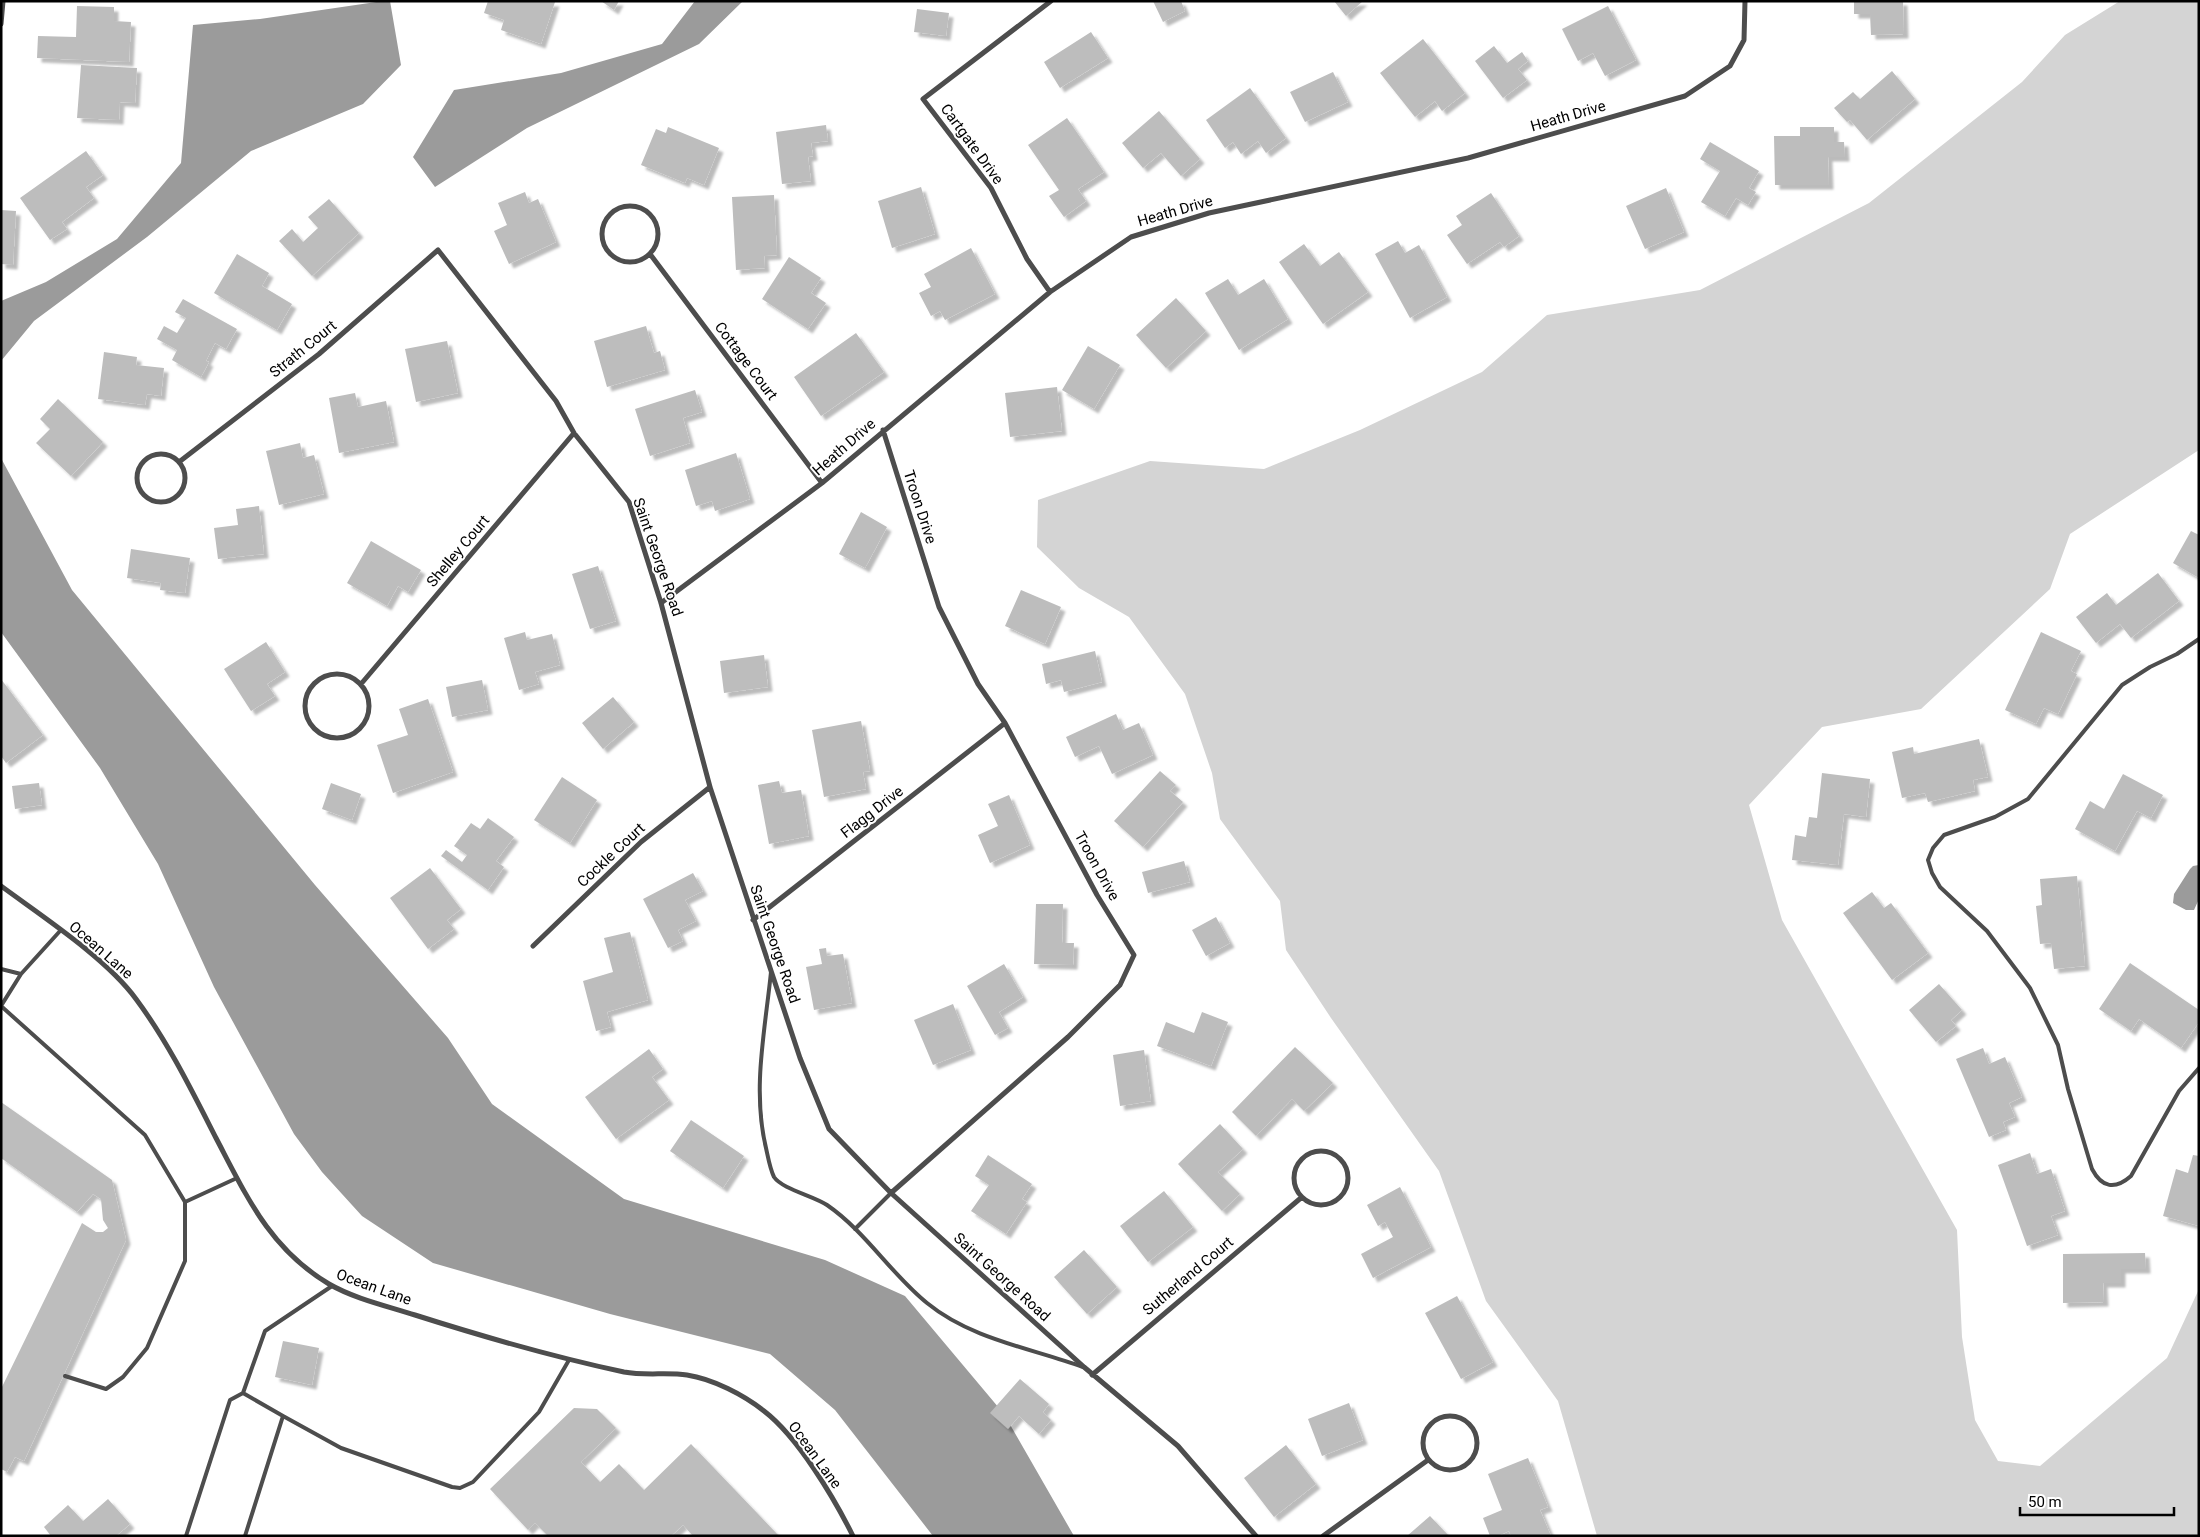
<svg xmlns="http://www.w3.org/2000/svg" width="2200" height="1537" font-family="Roboto,sans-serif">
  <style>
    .green { fill: #d4d4d4 }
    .water { fill: #9b9b9b }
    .building { fill: #bdbdbd; filter: url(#shadow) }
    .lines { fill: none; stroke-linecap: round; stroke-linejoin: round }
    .service { stroke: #4d4d4d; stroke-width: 4 }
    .minor { stroke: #4d4d4d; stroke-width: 5 }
    .labels { text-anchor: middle; stroke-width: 4; stroke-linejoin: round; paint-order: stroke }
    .street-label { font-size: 15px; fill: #000; stroke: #fff }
  </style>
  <defs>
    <filter id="shadow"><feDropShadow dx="4.5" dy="4.5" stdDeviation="1" flood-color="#0004"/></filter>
  </defs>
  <rect width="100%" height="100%" fill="#fff"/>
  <!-- green -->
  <path class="green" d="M2120,1H2199V450L2070,534L2050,589L1921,709L1822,727L1749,805L1782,920L1957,1230L1962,1337L1975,1420L1998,1461L2040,1466L2167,1358L2199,1289V1536H1597L1558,1401L1486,1301L1439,1171L1331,1018L1286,950L1280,901L1220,819L1212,773L1185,694L1129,617L1079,588L1037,547L1038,500L1150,461L1264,469L1360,430L1482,372L1547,315L1700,290L1869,203L2022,82L2065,35Z"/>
  <!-- water -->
  <path class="water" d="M383,1H390L401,65L363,104L251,151L147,237L34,321L1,361V301L46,282L117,239L181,163L193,25L260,19Z
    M695,1H743L699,44L527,128L435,187L413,157L454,90L561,73L662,44Z
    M1,458L72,590L315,885L448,1038L492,1104L624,1199L825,1260L905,1296L1004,1414L1074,1536H933L835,1410L770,1354L610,1314L433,1263L362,1216L322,1172L294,1134L214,987L158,864L100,768L1,632Z
    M2199,865V899L2194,910H2186L2173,903L2174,894L2190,869L2193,866Z"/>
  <!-- building -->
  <path class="building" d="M488,1L555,2L541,44L501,30L504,20L484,13Z
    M601,1H619L614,10Z
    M1153,1H1181L1185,11L1163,22Z
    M1334,1H1363L1346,16Z
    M1854,1H1903L1904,34L1871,35L1870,14H1854Z
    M77,6L114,7V21L131,22L129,62L37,58L38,36L76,37Z
    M1608,6L1636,60L1605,76L1593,53L1578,61L1562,29Z
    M917,9L949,13L946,36L914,32Z
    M1091,32L1108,58L1060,88L1044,62Z
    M1423,39L1465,93L1442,111L1435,101L1415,117L1380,73Z
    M1494,46L1507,63L1522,52L1528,61L1518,69L1527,80L1503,98L1475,61Z
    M81,65L137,68L135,103L120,102L119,120L77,118Z
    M1892,71L1915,99L1867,140L1850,120L1847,122L1834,108L1853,92L1860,99Z
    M1333,72L1348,102L1305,122L1290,92Z
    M1250,88L1286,138L1266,153L1258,141L1241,154L1233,142L1225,148L1206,120Z
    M1159,111L1200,159L1181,176L1161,153L1143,168L1122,143Z
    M1067,118L1104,172L1078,189L1086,201L1064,217L1049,196L1059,190L1028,145Z
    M826,125L828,141L811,143L813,156L808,157L811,181L782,184L776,132Z
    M668,127L719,148L704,185L687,178L685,183L641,165L656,129L666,133Z
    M1800,127H1834V142H1844L1845,157H1828L1829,185H1775L1774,136H1800Z
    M1710,142L1759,171L1749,188L1756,192L1748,205L1736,198L1725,216L1701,202L1720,171L1700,159Z
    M86,151L103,175L86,187L94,198L62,222L67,229L50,240L20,198Z
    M921,187L935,234L892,248L878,201Z
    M1666,188L1684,232L1645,249L1626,206Z
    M525,192L529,203L538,199L556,242L509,264L494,231L507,225L498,203Z
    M1491,193L1519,236L1504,247L1500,242L1467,264L1447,235L1462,225L1456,216Z
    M774,195L777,255L764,256L765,268L736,270L732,197Z
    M329,199L359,233L312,276L279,241L292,229L303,242L318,228L308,217Z
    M1,210L16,211L13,265L1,264Z
    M1398,241L1405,253L1419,245L1447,297L1410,318L1375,254Z
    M1304,244L1320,266L1339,252L1368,292L1323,324L1279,262Z
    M971,248L995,294L945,320L940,311L931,316L919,293L931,287L924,274Z
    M237,254L269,273L262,286L292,304L277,330L214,293Z
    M789,257L821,278L811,293L826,303L808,329L762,299Z
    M1228,279L1238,295L1264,279L1288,319L1239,350L1205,293Z
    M1176,298L1206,331L1166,368L1136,335Z
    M183,299L237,329L226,349L215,343L206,361L209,362L201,377L172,360L177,350L157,339L164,326L177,333L186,318L175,312Z
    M646,326L654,353L660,351L665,370L607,387L594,341Z
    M856,333L884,372L821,416L794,377Z
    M447,341L458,393L416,402L405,349Z
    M1088,346L1120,365L1094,409L1062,390Z
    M104,352L137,357L136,365L164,368L161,396L147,394L145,405L98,399Z
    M1057,387L1062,431L1010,437L1005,393Z
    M695,390L702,412L683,418L690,443L650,456L635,409Z
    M355,393L358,407L386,401L394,442L339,453L329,398Z
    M58,399L103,442L71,476L36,443L50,429L40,419Z
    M300,443L303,458L314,455L324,494L279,505L266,451Z
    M736,453L750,499L715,511L712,501L696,506L685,470Z
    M259,506L264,554L218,559L214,528L238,525L236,509Z
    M861,512L887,527L865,568L839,554Z
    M2191,531L2199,535V578L2173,563Z
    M371,541L421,570L408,592L398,586L387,606L347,583Z
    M131,549L190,558L185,593L160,590L161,583L127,578Z
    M598,566L616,621L590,629L572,574Z
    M2158,573L2179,601L2131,638L2120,624L2096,643L2076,617L2107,593L2116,605Z
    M1021,590L1061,607L1045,644L1005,626Z
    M525,632L527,640L552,634L560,665L535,672L539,684L519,690L504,638Z
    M2041,632L2081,651L2071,671L2077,674L2058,714L2044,708L2036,724L2005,710Z
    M266,642L285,672L267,684L275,696L251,711L224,669Z
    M1095,651L1102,682L1064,692L1061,680L1046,684L1042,664Z
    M764,655L768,687L724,693L720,661Z
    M1,679L43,735L6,763L1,756Z
    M482,680L488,710L452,717L446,687Z
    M613,697L634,722L603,749L582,723Z
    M428,699L453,772L393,793L377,745L408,735L399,709Z
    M1116,714L1123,730L1139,723L1153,755L1112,774L1099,746L1075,757L1066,737Z
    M861,721L870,771L863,772L866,789L824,797L812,730Z
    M1979,739L1988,777L1973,780L1975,791L1928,802L1925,793L1902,798L1892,752L1913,747L1914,754Z
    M1160,771L1176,785L1170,791L1183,802L1143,847L1114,821Z
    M1822,773L1870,779L1866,817L1844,814L1838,865L1792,860L1795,835L1806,837L1809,817L1817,818Z
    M2123,774L2163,795L2151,818L2137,811L2115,851L2075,829L2090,801L2104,809Z
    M562,777L597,800L570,843L534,820Z
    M779,781L782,793L801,790L809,836L769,844L758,785Z
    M39,783L42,805L15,809L12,786Z
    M331,783L361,794L352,820L322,809Z
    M1009,795L1030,845L990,863L978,835L998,826L988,804Z
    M488,818L514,837L496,861L504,867L488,890L441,856L446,850L462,862L467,855L454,846L471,823L480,829Z
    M1184,861L1190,882L1148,893L1142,872Z
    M430,868L461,909L447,920L454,929L428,949L390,898Z
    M693,873L703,891L685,900L696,921L678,930L683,941L668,948L643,899Z
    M2077,876L2085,966L2054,969L2051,943L2040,944L2036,906L2042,905L2040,879Z
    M1872,892L1884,908L1891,903L1928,953L1892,980L1843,913Z
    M1036,904H1063L1062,943H1074L1073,965L1034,964Z
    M1216,917L1230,943L1206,956L1192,930Z
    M630,932L648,1000L607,1012L611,1027L596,1031L583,981L613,972L604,938Z
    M826,948L827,956L843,954L852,1003L814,1010L806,967L822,964L819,949Z
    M2130,963L2199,1010V1022L2181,1048L2139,1019L2131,1031L2099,1009Z
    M1004,964L1023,997L999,1012L1008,1028L995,1035L967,986Z
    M1939,984L1962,1010L1951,1020L1956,1026L1936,1042L1909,1010Z
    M953,1004L971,1050L933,1065L914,1020Z
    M1202,1012L1228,1022L1211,1066L1157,1046L1166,1022L1194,1033Z
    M1295,1047L1333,1083L1304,1111L1292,1099L1256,1136L1232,1112Z
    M1983,1048L1989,1064L2005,1057L2022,1097L2009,1103L2015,1117L2003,1122L2006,1130L1989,1137L1956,1059Z
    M649,1049L663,1069L652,1077L669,1100L616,1139L585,1097Z
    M1144,1050L1151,1101L1120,1106L1113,1055Z
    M1,1102L112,1180L126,1240L24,1461L15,1457L7,1472L1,1469V1389L82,1223L96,1232H103L108,1228L103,1220L101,1199L93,1194L77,1212L1,1158Z
    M691,1120L744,1156L723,1188L670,1151Z
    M1220,1124L1243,1149L1218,1172L1240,1194L1222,1211L1178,1164Z
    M2030,1153L2037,1174L2051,1169L2065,1211L2051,1216L2058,1235L2027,1246L1998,1165Z
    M988,1155L1032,1184L1022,1199L1027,1202L1006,1234L971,1211L989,1185L975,1176Z
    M2193,1155L2199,1156V1226L2163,1216L2176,1169L2188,1173Z
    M1400,1187L1431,1247L1373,1278L1361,1254L1393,1237L1385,1222L1378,1226L1367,1205Z
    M1164,1191L1193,1227L1148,1262L1120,1226Z
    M1084,1250L1117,1287L1087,1314L1054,1277Z
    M2145,1253L2146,1269H2121V1283H2103L2104,1302L2063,1303V1254Z
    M1457,1296L1493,1362L1461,1379L1425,1313Z
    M283,1341L319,1348L312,1385L275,1377Z
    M1020,1379L1049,1404L1043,1412L1051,1420L1039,1434L1019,1416L1008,1429L990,1413Z
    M1349,1403L1363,1440L1322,1456L1308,1419Z
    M574,1408L597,1409L616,1428L581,1462L600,1482L619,1464L644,1490L691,1444L779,1536H693L683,1525L671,1536H548L535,1523L528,1530L490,1489Z
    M1286,1445L1316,1484L1274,1517L1244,1478Z
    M1528,1458L1548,1507L1540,1510L1551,1536H1511L1509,1531L1498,1536H1490L1483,1518L1502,1510L1488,1474Z
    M108,1499L130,1524L116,1536H51L44,1527L68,1505L83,1521Z
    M1430,1516L1449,1536H1407Z"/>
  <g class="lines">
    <!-- service -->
    <path class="service" d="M2199,639L2177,654L2150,667L2122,685L2028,799L1995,817L1944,835L1933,848L1928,860L1932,873L1940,887L1987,931L2030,988L2058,1045L2068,1089L2092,1169C2102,1188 2115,1190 2131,1176L2179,1091L2199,1068
      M1,969L21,974L60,931
      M771,972C765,1031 752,1090 766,1148C768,1157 770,1169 774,1177C782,1189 814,1196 827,1205C865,1231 891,1274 927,1303C971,1339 1030,1348 1083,1367
      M21,974L1,1006L145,1135L185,1202
      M855,1229L891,1193
      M65,1376L106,1389L123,1377L147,1348L185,1261V1202L237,1178
      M243,1393L283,1416L245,1536
      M283,1416L341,1448L452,1487L460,1488L473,1482L539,1412L569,1360
      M186,1536L230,1400L243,1393L265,1331L332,1286"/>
    <!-- minor -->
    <path class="minor" d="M1,24L3,1
      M602 234a28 28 0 1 1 56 0a28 28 0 1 1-56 0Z
      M650,254L822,483
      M1050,292L1027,259L991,188L923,99L1051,1
      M883,430L939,607L978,684L1005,723L1097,895L1134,955L1120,985L1068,1037L891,1193
      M137 478a24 24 0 1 1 48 0a24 24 0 1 1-48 0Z
      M179,462L319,354L438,250L556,401L574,433L629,502L661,603L710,787L800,1058L829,1129L891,1193L1084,1367L1178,1446L1256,1536
      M661,603L822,483L1050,292L1131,237L1209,213L1468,158L1685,96L1730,66L1744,40L1745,1
      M305 706a32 32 0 1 1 64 0a32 32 0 1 1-64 0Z
      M361,684L574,433
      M1,886C43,917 106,958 136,999C168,1042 192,1091 216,1138C247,1197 270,1249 329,1284C355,1299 387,1306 415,1315C484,1337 554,1357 624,1372C645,1376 667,1372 687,1375C713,1379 744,1395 764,1411C798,1437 834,1498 853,1536
      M753,920L1005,723
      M533,946L641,842L710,787
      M1294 1178a27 27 0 1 1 54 0a27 27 0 1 1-54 0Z
      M1092,1375L1302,1197
      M1423 1443a27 27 0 1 1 54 0a27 27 0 1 1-54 0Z
      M1323,1536L1428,1460"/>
  </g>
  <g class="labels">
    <!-- street labels -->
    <g class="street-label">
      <text transform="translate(1568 116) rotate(-16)" y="5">Heath Drive</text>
      <text transform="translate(972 144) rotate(54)" y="5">Cartgate Drive</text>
      <text transform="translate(1175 211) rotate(-16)" y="5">Heath Drive</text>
      <text transform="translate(303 349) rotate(-39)" y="5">Strath Court</text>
      <text transform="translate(746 361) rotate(53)" y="5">Cottage Court</text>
      <text transform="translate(844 447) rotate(-41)" y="5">Heath Drive</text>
      <text transform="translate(920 507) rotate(72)" y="5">Troon Drive</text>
      <text transform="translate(458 551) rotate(-50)" y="5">Shelley Court</text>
      <text transform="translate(658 557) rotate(71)" y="5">Saint George Road</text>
      <text transform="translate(872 812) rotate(-38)" y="5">Flagg Drive</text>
      <text transform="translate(611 855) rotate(-43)" y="5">Cockle Court</text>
      <text transform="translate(1097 866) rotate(61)" y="5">Troon Drive</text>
      <text transform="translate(775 944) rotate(71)" y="5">Saint George Road</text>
      <text transform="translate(101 950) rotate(41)" y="5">Ocean Lane</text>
      <text transform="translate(1188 1276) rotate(-40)" y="5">Sutherland Court</text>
      <text transform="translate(1002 1277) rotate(42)" y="5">Saint George Road</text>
      <text transform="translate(374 1287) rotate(20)" y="5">Ocean Lane</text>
      <text transform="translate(815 1455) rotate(54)" y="5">Ocean Lane</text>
    </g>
  </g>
  <!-- border -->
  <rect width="2200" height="1537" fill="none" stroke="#000000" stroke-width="5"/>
  <!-- scale -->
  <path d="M2020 1507v8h154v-8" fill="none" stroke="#000000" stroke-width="2.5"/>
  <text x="2028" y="1507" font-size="15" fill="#000000" stroke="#ffffff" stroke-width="4" paint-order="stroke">50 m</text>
</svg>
